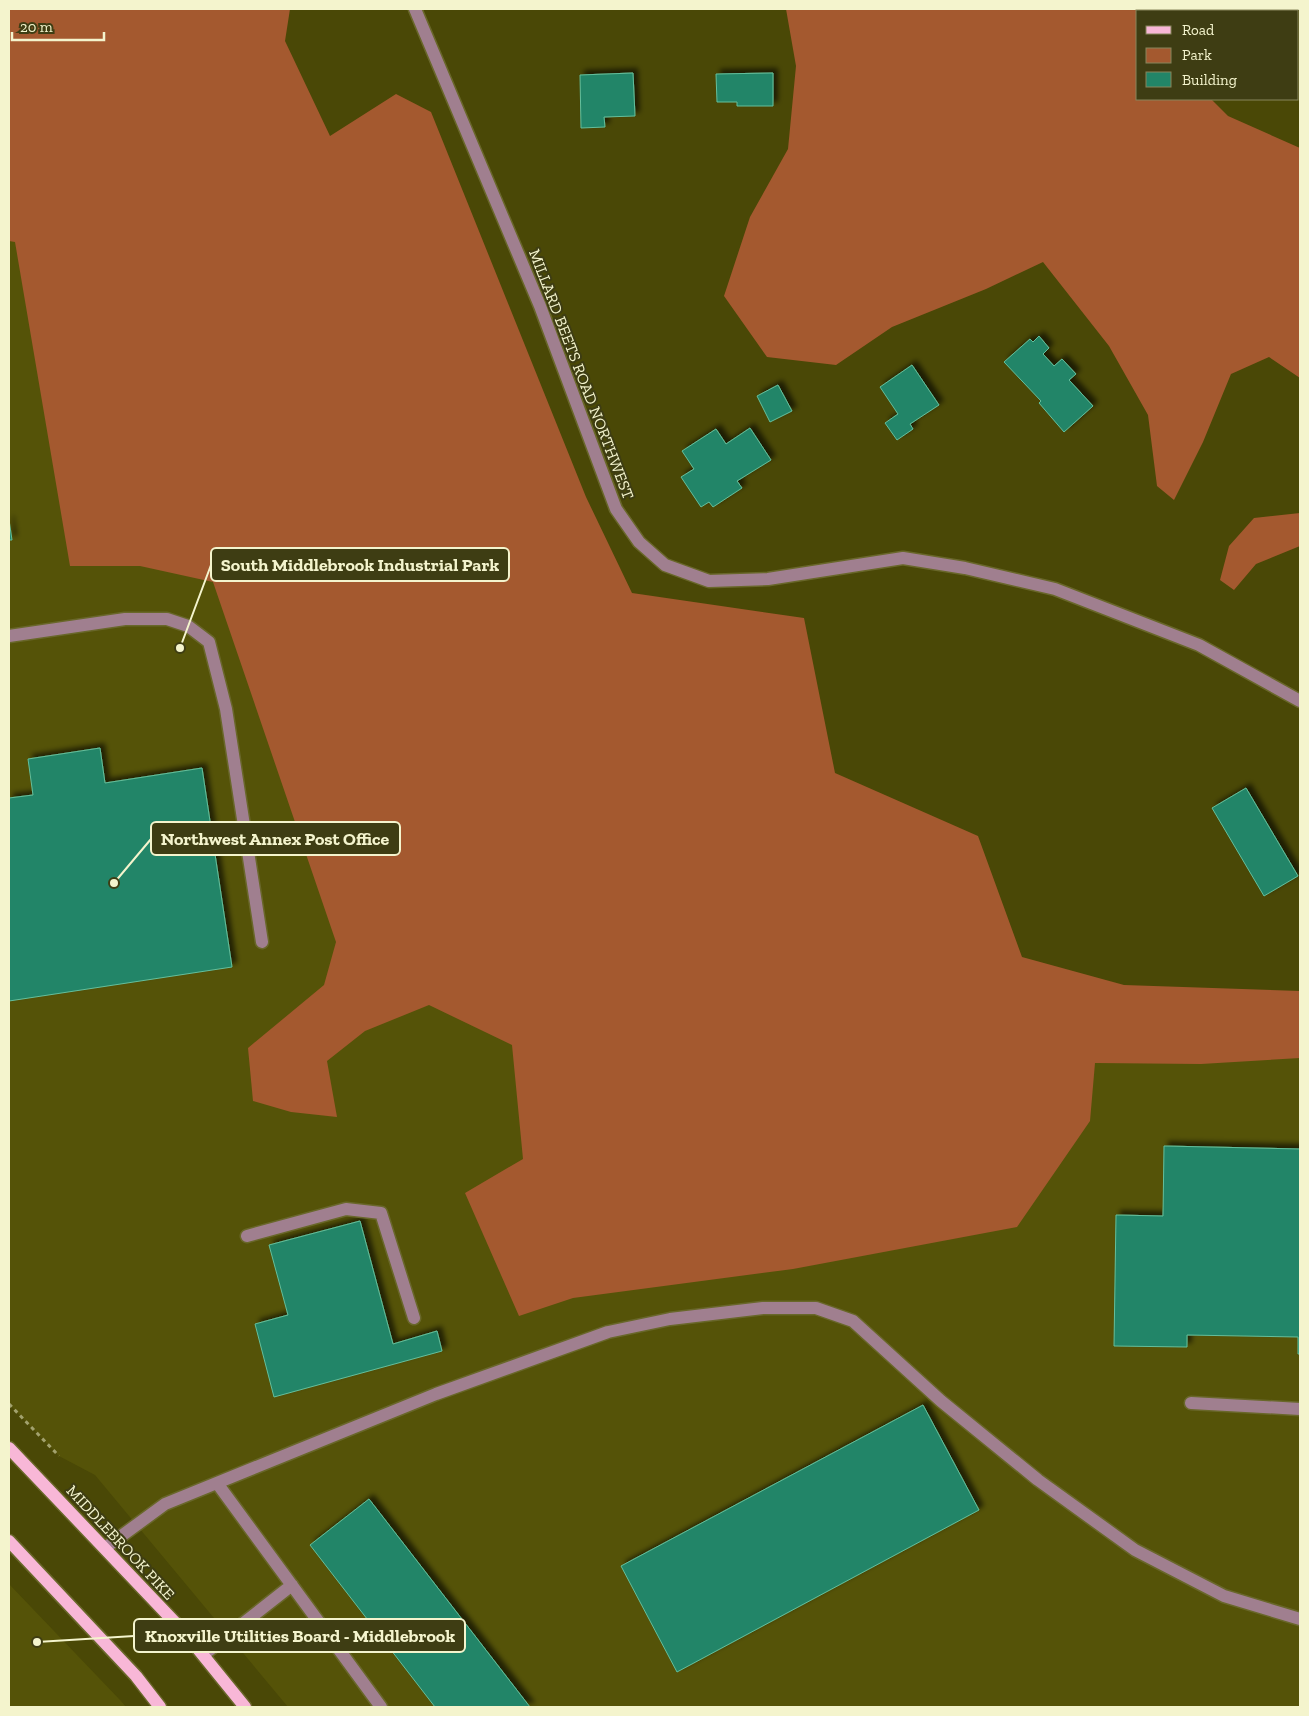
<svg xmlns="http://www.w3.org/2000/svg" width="1309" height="1716" font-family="'Zilla Slab',serif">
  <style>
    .built { fill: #555308 }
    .green { fill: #a4592f }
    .building { fill: #228567; stroke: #63bf9d; filter: url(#shadow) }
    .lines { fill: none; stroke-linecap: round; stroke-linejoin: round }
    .minor-casing { stroke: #69672a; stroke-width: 15 }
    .major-casing { stroke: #69672a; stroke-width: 15 }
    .path { stroke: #a2a16d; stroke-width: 3; stroke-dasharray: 4 4; stroke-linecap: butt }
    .minor { stroke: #a07f8f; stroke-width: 12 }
    .major { stroke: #f8b7d7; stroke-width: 12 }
    .labels { text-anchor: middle; stroke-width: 4; stroke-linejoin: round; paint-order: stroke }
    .street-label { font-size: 16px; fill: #f4f4cd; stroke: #3e3d13 }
    .leader { fill: none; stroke: #f4f4cd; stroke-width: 2 }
    .callout-dot { fill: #f4f4cd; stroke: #3e3d13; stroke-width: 2 }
    .callout { fill: #3e3d13; stroke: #f4f4cd; stroke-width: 2 }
    .callout-label { font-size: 18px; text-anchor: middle; font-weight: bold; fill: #f4f4cd }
  </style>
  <defs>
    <filter id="shadow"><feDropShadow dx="4.5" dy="-4.5" stdDeviation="2.5" flood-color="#0009"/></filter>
  </defs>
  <rect width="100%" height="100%" fill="#4a4806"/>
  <!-- built -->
  <path class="built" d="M9,9H49L542,978L1300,1010V1707H288L95,1475L59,1456L9,1404Z
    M9,1584L120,1700L126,1707H9Z"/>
  <!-- green -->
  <path class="green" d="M9,9H290L285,41L330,136L396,94L431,112L586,497L632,593L804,618L835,773L978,836L1022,957L1124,985L1300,991V1058L1201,1064L1095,1063L1090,1121L1017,1227L793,1269L573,1298L519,1316L465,1193L523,1159L512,1045L429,1005L365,1031L327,1061L337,1117L291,1112L253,1101L248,1048L324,985L336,942L213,582L140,566H70L15,242L9,241Z
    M786,9H1137L1138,99H1211L1228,116L1300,148V378L1269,357L1231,374L1203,442L1174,500L1157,486L1148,415L1109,346L1043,262L986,289L892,327L836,365L767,357L724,296L750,217L788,149L796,66Z
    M1300,513V546L1256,564L1234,590L1220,580L1229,546L1254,518Z"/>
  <!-- building -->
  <path class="building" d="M1222,9H1268L1270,11H1224Z
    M633,73L635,116L604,117L605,127L581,128L580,75Z
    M773,73V106H737V102H717L716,74Z
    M1039,336L1049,348L1043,354L1054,366L1062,359L1076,374L1069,380L1093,406L1064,432L1039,403L1041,401L1004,362L1030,339L1033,342Z
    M912,365L939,405L910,424L913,429L897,440L885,423L898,414L880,387Z
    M778,385L792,411L770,422L757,396Z
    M750,428L771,460L737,481L742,488L713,507L709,502L701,507L681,477L694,469L682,451L716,429L726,444Z
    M9,520L12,540H9Z
    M100,748L105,783L202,768L232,967L9,1001V798L33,795L28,759Z
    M1246,788L1298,876L1264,896L1212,808Z
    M1164,1146L1300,1149V1354H1298V1337L1187,1335V1347L1114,1346L1116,1215L1163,1216Z
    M360,1221L393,1344L437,1331L442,1351L274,1397L255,1324L288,1315L269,1245Z
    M923,1405L979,1510L677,1672L621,1566Z
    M369,1499L530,1707H435L310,1545Z"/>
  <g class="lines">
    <!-- minor casing -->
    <g class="minor-casing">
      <path id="minor" d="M415,9L540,306L616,509L639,542L665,565L709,581L768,579L903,558L965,568L1055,589L1199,645L1300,701
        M9,636L125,619H167L188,626L209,642L226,709L262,942
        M247,1236L346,1209L381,1213L414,1318
        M1191,1403L1300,1409
        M217,1483L381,1707
        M105,1548L165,1504L436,1394L608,1332L670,1319L763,1308H816L853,1321L941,1401L1038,1480L1135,1550L1224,1596L1300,1619
        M203,1655L292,1585"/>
    </g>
    <!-- major casing -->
    <g class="major-casing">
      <path id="major" d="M9,1448L185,1633L245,1707
        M9,1541L136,1676L160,1707"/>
    </g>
    <!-- path -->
    <path class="path" d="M9,1404L59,1456"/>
    <!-- minor -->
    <use href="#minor" class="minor"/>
    <!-- major -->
    <use href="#major" class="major"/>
  </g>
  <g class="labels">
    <!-- street labels -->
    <g class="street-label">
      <text transform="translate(582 374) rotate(69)" y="6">MILLARD BEETS ROAD NORTHWEST</text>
      <text transform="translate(121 1542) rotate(47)" y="6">MIDDLEBROOK PIKE</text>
    </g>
  </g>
  <!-- callouts -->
  <path class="leader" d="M180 648L211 565M114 883L151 839M37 1642L134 1636"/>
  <g class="callout-dot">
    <circle cx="180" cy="648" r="5"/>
    <circle cx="114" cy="883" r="5"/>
    <circle cx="37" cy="1642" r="5"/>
  </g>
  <g class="callout">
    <rect x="211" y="548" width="298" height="33" rx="5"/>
    <rect x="151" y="822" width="249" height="33" rx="5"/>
    <rect x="134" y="1619" width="331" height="33" rx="5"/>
  </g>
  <g class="callout-label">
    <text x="360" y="571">South Middlebrook Industrial Park</text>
    <text x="275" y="845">Northwest Annex Post Office</text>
    <text x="300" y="1642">Knoxville Utilities Board - Middlebrook</text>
  </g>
  <!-- border -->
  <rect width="1309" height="1716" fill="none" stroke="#f4f4cd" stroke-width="20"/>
  <!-- legend -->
  <rect x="1136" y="10" width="162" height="90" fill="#3e3d13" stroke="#87865d"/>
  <rect x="1146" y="26" width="25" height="8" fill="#f8b7d7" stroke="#87865d"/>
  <text x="1182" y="35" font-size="15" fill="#f4f4cd">Road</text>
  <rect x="1146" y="48" width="25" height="15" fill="#a4592f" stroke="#87865d"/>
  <text x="1182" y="60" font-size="15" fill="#f4f4cd">Park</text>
  <rect x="1146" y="72" width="25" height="15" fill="#228567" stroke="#87865d"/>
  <text x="1182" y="85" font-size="15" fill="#f4f4cd">Building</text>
  <!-- scale -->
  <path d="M12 32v8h92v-8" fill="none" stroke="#f4f4cd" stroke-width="2.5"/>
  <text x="20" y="32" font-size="15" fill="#f4f4cd" stroke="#3e3d13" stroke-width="4" paint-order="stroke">20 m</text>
</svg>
